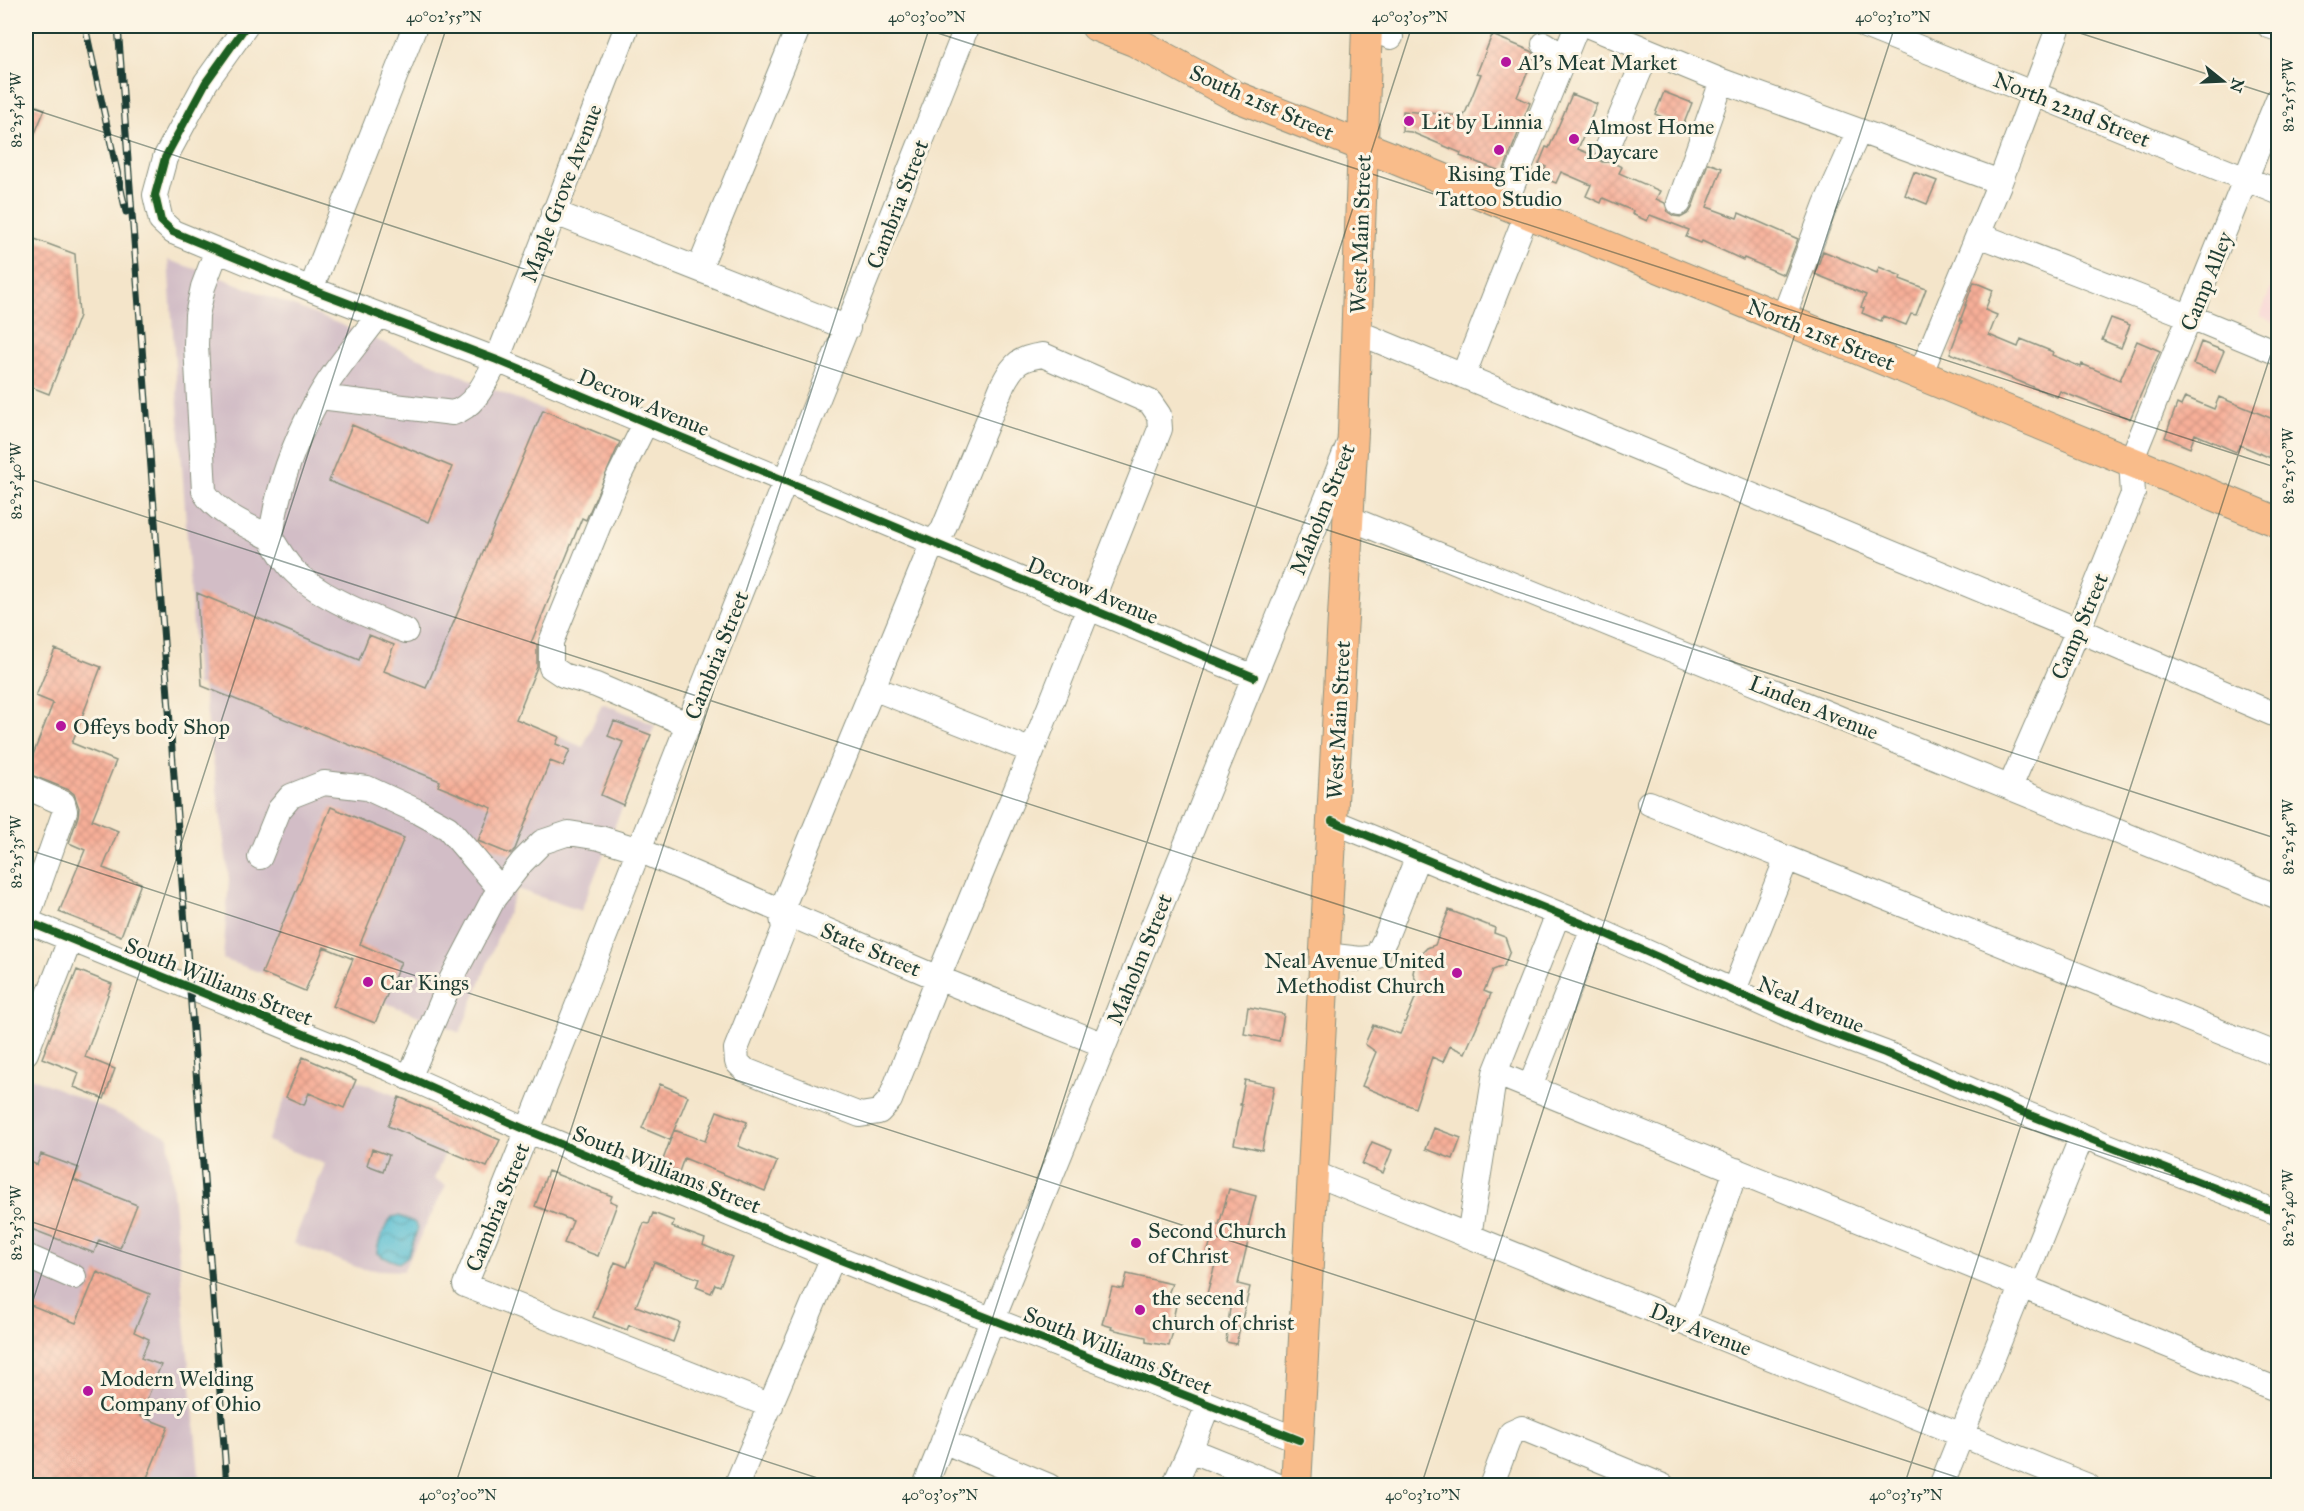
<svg xmlns="http://www.w3.org/2000/svg" width="2304" height="1511" font-family="'IM FELL Great Primer',serif">
  <style>
    .built { fill: #f7cfd1 }
    .industrial { fill: #d2bdc6 }
    .water { fill: url(#water-waves); stroke: #3a7d83; stroke-width: 1.5 }
    .building { fill: url(#building-cross-hatch) }
    .lines { fill: none; stroke-linecap: round; stroke-linejoin: round }
    .minor-casing { stroke: #8a917f; stroke-width: 26 }
    .major-casing { stroke: #8a917f; stroke-width: 32 }
    .minor { stroke: #fff; stroke-width: 24 }
    .major { stroke: #f9bc8a; stroke-width: 30 }
    .rail-casing { stroke: #1f3d34; stroke-width: 7 }
    .rail { stroke: #fcf5e5; stroke-width: 4.5; stroke-dasharray: 14; stroke-linecap: butt }
    .cycleway-casing { stroke: #fcf5e5; stroke-width: 11 }
    .cycleway { stroke: #1b5e20; stroke-width: 8 }
    .ticks { fill: none; stroke: #1f3d34; stroke-width: 1.5; stroke-opacity: 0.45 }
    .poi-dot { fill: #b5179e; stroke: #fcf5e5; stroke-width: 2 }
    .labels { text-anchor: middle; stroke-width: 6; stroke-linejoin: round; paint-order: stroke }
    .poi-label { font-size: 22px; fill: #1f3d34; stroke: #fcf5e5; text-anchor: start }
    .street-label { font-size: 22px; fill: #1f3d34; stroke: #fcf5e5 }
    .neatline { fill: none; stroke: #1f3d34; stroke-width: 2 }
    .ticks-label { font-size: 15px; text-anchor: middle; fill: #1f3d34 }
  </style>
  <defs>
    <pattern id="water-waves" width="16" height="10" patternUnits="userSpaceOnUse" patternTransform="scale(1.5)"><rect width="16" height="10" fill="#55bdd2"/><path d="M0 5q4-4 8 0t8 0" fill="none" stroke="#469bab"/></pattern>
    <pattern id="building-cross-hatch" width="8" height="8" patternUnits="userSpaceOnUse" patternTransform="scale(1.5)"><rect width="8" height="8" fill="#f7af98"/><path d="M0 0l8 8M0 8l8-8" fill="none" stroke="#d39784"/></pattern>
  </defs>
  <rect width="100%" height="100%" fill="#fcf5e5"/>
  <filter id="ink" filterUnits="userSpaceOnUse"><feTurbulence type="fractalNoise" baseFrequency=".0167" numOctaves="2"/><feDisplacementMap in="SourceGraphic" scale="12" xChannelSelector="R" yChannelSelector="G"/><feConvolveMatrix kernelMatrix="1 2 1 2 8 2 1 2 1" color-interpolation-filters="sRGB"/></filter>
  <filter id="wash" filterUnits="userSpaceOnUse"><feTurbulence type="fractalNoise" baseFrequency=".008" numOctaves="4" result="noise"/><feDisplacementMap in="SourceGraphic" scale="24" xChannelSelector="R" yChannelSelector="G"/><feGaussianBlur stdDeviation="1.35" result="paint"/><feColorMatrix in="noise" values="0 0 0 0 0 0 0 0 0 0 0 0 0 0 0 0 0 1.4 0 .05"/><feComposite in="paint" operator="in"/></filter>
  <g filter="url(#wash)">
    <rect width="100%" height="100%" fill="#f4e5ca"/>
    <!-- built -->
    <path class="built" d="M2278,269V324L2260,316Z"/>
    <!-- industrial -->
    <path class="industrial" d="M168,260L219,277L332,321L543,410L426,688L384,671L394,645L370,635L359,660L197,593L203,686L440,781L438,786L492,808L478,841L512,855L550,761L563,766L570,750L556,744L559,737L583,747L602,703L655,725L651,735L608,736L623,742L601,795L623,805L581,911L517,889L460,1033L384,1002L401,962L360,944L404,838L331,807L262,973L223,959L229,879L203,686L197,685Z
      M26,1075L168,1136L200,1485H26Z
      M356,1080L399,1097L388,1126L446,1150L434,1179L446,1185L403,1271L362,1269L293,1243L325,1164L267,1141L286,1097L304,1105L309,1093L344,1107Z"/>
    <!-- water -->
    <path class="water" d="M399,1216L415,1223L418,1228L408,1256L399,1263L383,1257L377,1253C378,1239 385,1228 392,1217Z"/>
    <g id="blocks">
      <!-- building -->
      <path class="building" d="M1492,35L1531,51L1535,54L1517,97L1530,103L1503,172L1460,156L1461,153L1411,132L1402,131L1403,111L1464,116L1481,74L1477,73Z
        M1664,92L1692,103L1683,126L1655,114Z
        M1572,94L1597,104L1578,149L1595,156L1602,162H1611L1622,167L1619,173L1660,191L1656,199L1665,203L1668,212L1674,216L1682,217L1689,213L1692,208L1708,163L1722,168L1707,207L1737,218L1739,213L1798,239L1784,275L1744,258L1743,260L1702,241L1701,243L1686,237L1689,230L1650,215L1647,221L1632,214L1633,211L1603,198L1601,203L1586,196L1591,185L1561,172L1556,183L1541,177L1546,167L1539,164L1546,147L1549,148Z
        M26,102L45,109L26,155Z
        M1914,172L1937,181L1927,204L1905,195Z
        M32,238L75,254L79,316L49,394L26,385V254Z
        M1823,251L1877,273L1879,267L1901,276L1900,279L1926,289L1916,315L1911,314L1906,325L1883,316L1881,321L1862,313L1864,308L1861,307L1866,295L1815,274Z
        M1974,282L1993,290L1985,310L1997,315L1989,335L2018,347L2021,339L2053,352L2052,355L2081,367L2082,364L2120,380L2137,341L2160,351L2130,419L2060,391L2057,397L1950,353L1962,321H1960L1966,305H1965Z
        M2111,318L2130,325L2121,348L2102,340Z
        M2201,342L2224,351L2215,372L2193,364Z
        M2185,397L2214,409L2219,397L2278,421V461L2240,445L2236,452L2195,434L2190,448L2165,437L2177,404L2181,406Z
        M543,410L620,442L586,520L582,518L531,643L537,645V667L516,719L559,737L556,744L570,750L563,766L550,761L515,849L510,854L478,841L492,808L438,786L440,781L202,686L197,593L359,660L369,635L394,645L384,671L426,688Z
        M352,425L452,467L429,522L329,481Z
        M55,649L101,667L72,743L116,761L92,820L118,831L103,868L141,883L121,936L59,912L85,850L69,843L78,816L79,808L74,794L69,790L26,773L53,703L36,696Z
        M614,721L651,735L623,805L601,795L623,742L608,736Z
        M331,807L404,838L360,944L401,962L375,1023L333,1006L353,959L324,947L305,991L262,973Z
        M1449,910L1495,928L1494,933L1505,937L1510,951L1504,966L1493,970L1484,991L1491,994L1465,1053L1450,1046L1443,1062L1432,1057L1415,1108L1362,1086L1376,1052L1365,1044L1373,1025L1400,1034L1419,989L1413,973L1416,959L1427,948L1435,945Z
        M77,970L112,984L85,1057L115,1069L104,1099L74,1087L79,1073L42,1058Z
        M1248,1007L1284,1014L1279,1041L1244,1034Z
        M303,1057L356,1080L344,1108L309,1093L304,1105L286,1097Z
        M1245,1080L1274,1086L1262,1150L1234,1144L1242,1105H1240Z
        M660,1084L688,1096L670,1140L642,1128Z
        M399,1097L500,1140L487,1167L388,1126Z
        M717,1111L747,1122L738,1146L777,1162L765,1191L684,1158L679,1172L661,1165L674,1130L705,1141Z
        M1434,1128L1461,1138L1453,1159L1426,1149Z
        M1372,1142L1392,1150L1383,1173L1362,1164Z
        M372,1149L389,1155L383,1171L367,1165Z
        M41,1154L79,1168L74,1180L137,1205L120,1248L99,1240L94,1253L26,1227V1160L37,1165Z
        M548,1171L612,1196L610,1201L617,1204L598,1256L564,1243L573,1221L535,1206Z
        M1229,1189L1256,1196L1247,1232L1250,1233L1238,1284L1250,1287L1236,1344L1226,1342L1230,1308L1205,1301L1217,1257L1207,1255L1215,1224L1219,1225Z
        M653,1213L674,1221L672,1227L705,1239L703,1245L732,1257L720,1286L715,1284L711,1293L696,1287L699,1279L654,1262L636,1306L680,1323L673,1342L629,1325L627,1330L593,1317L615,1262L627,1267L644,1223L649,1224Z
        M97,1272L150,1294L134,1332L149,1339L141,1358L161,1365L140,1416L168,1427L144,1485H26V1303L76,1323Z
        M1127,1274L1172,1284L1166,1299L1177,1301L1171,1328H1174L1169,1346L1146,1342V1337L1111,1329L1112,1327L1102,1324L1112,1287L1123,1289Z"/>
    </g>
  </g>
  <g filter="url(#ink)">
    <use href="#blocks" fill-opacity="0" stroke="#8a917f" stroke-width="1.5"/>
    <g class="lines">
      <!-- minor casing -->
      <g class="minor-casing">
        <path id="minor" d="M246,26L206,82L165,158L155,195L161,221L173,232L311,289L497,360L1254,677
          M1589,26L1722,81L2000,182
          M1865,26L2278,192
          M2269,26L2278,29
          M1367,28L1391,37
          M1544,44L1564,57
          M1607,149L1648,51
          M1679,203L1722,81
          M1505,204L1577,26
          M553,212L848,328
          M1979,235L2191,317L2278,353
          M217,250L203,287L197,315L196,345L204,491C214,512 251,527 271,538
          M699,269L799,26
          M311,289L415,26
          M379,315C356,345 329,376 312,410C291,450 276,494 271,538C277,548 284,560 292,569C319,598 370,616 406,631
          M1783,318L1826,204L1859,131
          M1357,332L2078,630L2278,716
          M1043,355L1150,402L1159,415L1160,429L1032,751L938,978L890,1100L879,1112L860,1115L745,1070L737,1062L736,1049L784,929L781,911L933,542L943,530L1003,384C1014,363 1020,358 1043,355Z
          M1920,375L2000,182L2059,26
          M1463,376L1527,213
          M320,397L453,413C477,405 485,381 497,360L627,26
          M646,422L618,478L551,642V667L563,675L596,685L689,725
          M1349,518L2278,897
          M873,688L1032,751
          M26,787L63,803L65,811L26,922
          M2010,787L2078,630L2133,494L2131,461L2278,99
          M1649,803L2278,1055
          M1332,821L1593,928L1812,1026L1885,1053L2017,1110L2278,1213
          M260,857L279,810L291,796L324,783L367,788L419,812L448,828L501,890
          M26,921L390,1069L529,1131L833,1257L1299,1440
          M1325,955L1361,959L1376,957L1385,939L1418,856
          M1734,990L1787,858
          M26,1053L70,940
          M1495,1073L2278,1390
          M409,1078L452,978L494,898L522,862L542,842L569,833L600,838L639,850L938,978L1104,1045
          M1530,1087L1593,928
          M1313,1173L2088,1486
          M1469,1236L1495,1073L1558,914
          M26,1256L74,1277
          M1683,1322L1736,1170
          M771,1406L465,1285C575,1018 677,748 785,481C846,329 907,178 967,26
          M943,1441L1049,1486
          M1190,1450L1208,1405
          M736,1486L833,1257
          M925,1486L1348,446
          M1174,1486L1190,1450L1279,1486
          M1491,1486L1511,1433L1522,1428L1663,1486
          M1941,1486L2082,1136"/>
      </g>
      <!-- major casing -->
      <g class="major-casing">
        <path id="major" d="M1096,26L1134,41L1235,96L1388,156L2278,522
          M1296,1486L1353,432L1367,26"/>
      </g>
      <!-- minor -->
      <use href="#minor" class="minor"/>
      <!-- major -->
      <use href="#major" class="major"/>
      <!-- rail casing -->
      <g class="rail-casing">
        <path id="rail" d="M85,26L126,212
          M118,26L227,1486"/>
      </g>
      <!-- rail -->
      <use href="#rail" class="rail"/>
      <!-- cycleway casing -->
      <g class="cycleway-casing">
        <path id="cycleway" d="M246,26L206,82L165,158L155,195L161,221L173,232L311,289L497,360L1254,677
          M1332,821L1593,928L1812,1026L1885,1053L2017,1110L2278,1213
          M26,921L390,1069L529,1131L833,1257L1299,1440"/>
      </g>
      <!-- cycleway -->
      <use href="#cycleway" class="cycleway"/>
    </g>
  </g>
  <!-- ticks -->
  <path class="ticks" d="M916,26L2278,468M2058,26L2278,97M26,107L2278,839M26,478L2278,1210M26,849L1984,1486M26,1220L842,1486M26,1322L447,26M455,1486L930,26M938,1486L1412,26M1421,1486L1895,26M1904,1486L2278,332"/>
  <!-- markers -->
  <g class="poi-dot">
    <circle cx="1506" cy="62" r="6"/>
    <circle cx="1409" cy="121" r="6"/>
    <circle cx="1574" cy="139" r="6"/>
    <circle cx="1499" cy="150" r="6"/>
    <circle cx="61" cy="726" r="6"/>
    <circle cx="1457" cy="973" r="6"/>
    <circle cx="368" cy="982" r="6"/>
    <circle cx="1136" cy="1243" r="6"/>
    <circle cx="1140" cy="1310" r="6"/>
    <circle cx="88" cy="1391" r="6"/>
  </g>
  <g class="labels">
    <!-- poi labels -->
    <g class="poi-label">
      <text x="1518" y="70">Al's Meat Market</text>
      <text x="1421" y="129">Lit by Linnia</text>
      <text x="1586" y="134">Almost Home<tspan x="1586" dy="25">Daycare</tspan></text>
      <text x="1499" y="181" text-anchor="middle">Rising Tide<tspan x="1499" dy="25">Tattoo Studio</tspan></text>
      <text x="73" y="734">Offeys body Shop</text>
      <text x="1445" y="968" text-anchor="end">Neal Avenue United<tspan x="1445" dy="25">Methodist Church</tspan></text>
      <text x="380" y="990">Car Kings</text>
      <text x="1148" y="1238">Second Church<tspan x="1148" dy="25">of Christ</tspan></text>
      <text x="1152" y="1305">the secend<tspan x="1152" dy="25">church of christ</tspan></text>
      <text x="100" y="1386">Modern Welding<tspan x="100" dy="25">Company of Ohio</tspan></text>
    </g>
    <!-- street labels -->
    <g class="street-label">
      <text transform="translate(1262 102) rotate(24)" y="8">South 21st Street</text>
      <text transform="translate(2072 109) rotate(22)" y="8">North 22nd Street</text>
      <text transform="translate(561 193) rotate(-69)" y="8">Maple Grove Avenue</text>
      <text transform="translate(897 204) rotate(-69)" y="8">Cambria Street</text>
      <text transform="translate(1360 234) rotate(-88)" y="8">West Main Street</text>
      <text transform="translate(2206 281) rotate(-68)" y="8">Camp Alley</text>
      <text transform="translate(1821 334) rotate(22)" y="8">North 21st Street</text>
      <text transform="translate(644 402) rotate(23)" y="8">Decrow Avenue</text>
      <text transform="translate(1322 509) rotate(-68)" y="8">Maholm Street</text>
      <text transform="translate(1093 590) rotate(23)" y="8">Decrow Avenue</text>
      <text transform="translate(2079 626) rotate(-67)" y="8">Camp Street</text>
      <text transform="translate(716 655) rotate(-68)" y="8">Cambria Street</text>
      <text transform="translate(1814 707) rotate(22)" y="8">Linden Avenue</text>
      <text transform="translate(1338 720) rotate(-87)" y="8">West Main Street</text>
      <text transform="translate(871 949) rotate(23)" y="8">State Street</text>
      <text transform="translate(1139 959) rotate(-68)" y="8">Maholm Street</text>
      <text transform="translate(219 981) rotate(22)" y="8">South Williams Street</text>
      <text transform="translate(1811 1004) rotate(23)" y="8">Neal Avenue</text>
      <text transform="translate(667 1169) rotate(22)" y="8">South Williams Street</text>
      <text transform="translate(497 1207) rotate(-68)" y="8">Cambria Street</text>
      <text transform="translate(1701 1329) rotate(22)" y="8">Day Avenue</text>
      <text transform="translate(1118 1350) rotate(22)" y="8">South Williams Street</text>
    </g>
  </g>
  <!-- margin -->
  <rect width="2304" height="1511" fill="none" stroke="#fcf5e5" stroke-width="66"/>
  <!-- north arrow -->
  <g transform="translate(2223 81) rotate(108)" stroke="#fcf5e5" stroke-width="4.5" paint-order="stroke">
  <path d="M0-4.5L10 22L0 15L-10 22Z" fill="#1f3d34"/>
  <text y="-9" font-size="16" font-weight="bold" text-anchor="middle" fill="#1f3d34">N</text>
  </g>
  <rect x="33" y="33" width="2238" height="1445" class="neatline"/>
  <g class="ticks-label">
    <text x="444" y="22">40°02'55"N</text>
    <text x="927" y="22">40°03'00"N</text>
    <text x="1410" y="22">40°03'05"N</text>
    <text x="1893" y="22">40°03'10"N</text>
    <text transform="translate(2288 95) rotate(-90)" y="5">82°25'55"W</text>
    <text transform="translate(16 110) rotate(-90)" y="5">82°25'45"W</text>
    <text transform="translate(2288 466) rotate(-90)" y="5">82°25'50"W</text>
    <text transform="translate(16 481) rotate(-90)" y="5">82°25'40"W</text>
    <text transform="translate(2288 837) rotate(-90)" y="5">82°25'45"W</text>
    <text transform="translate(16 852) rotate(-90)" y="5">82°25'35"W</text>
    <text transform="translate(2288 1208) rotate(-90)" y="5">82°25'40"W</text>
    <text transform="translate(16 1223) rotate(-90)" y="5">82°25'30"W</text>
    <text x="458" y="1500">40°03'00"N</text>
    <text x="940" y="1500">40°03'05"N</text>
    <text x="1423" y="1500">40°03'10"N</text>
    <text x="1906" y="1500">40°03'15"N</text>
  </g>
</svg>
